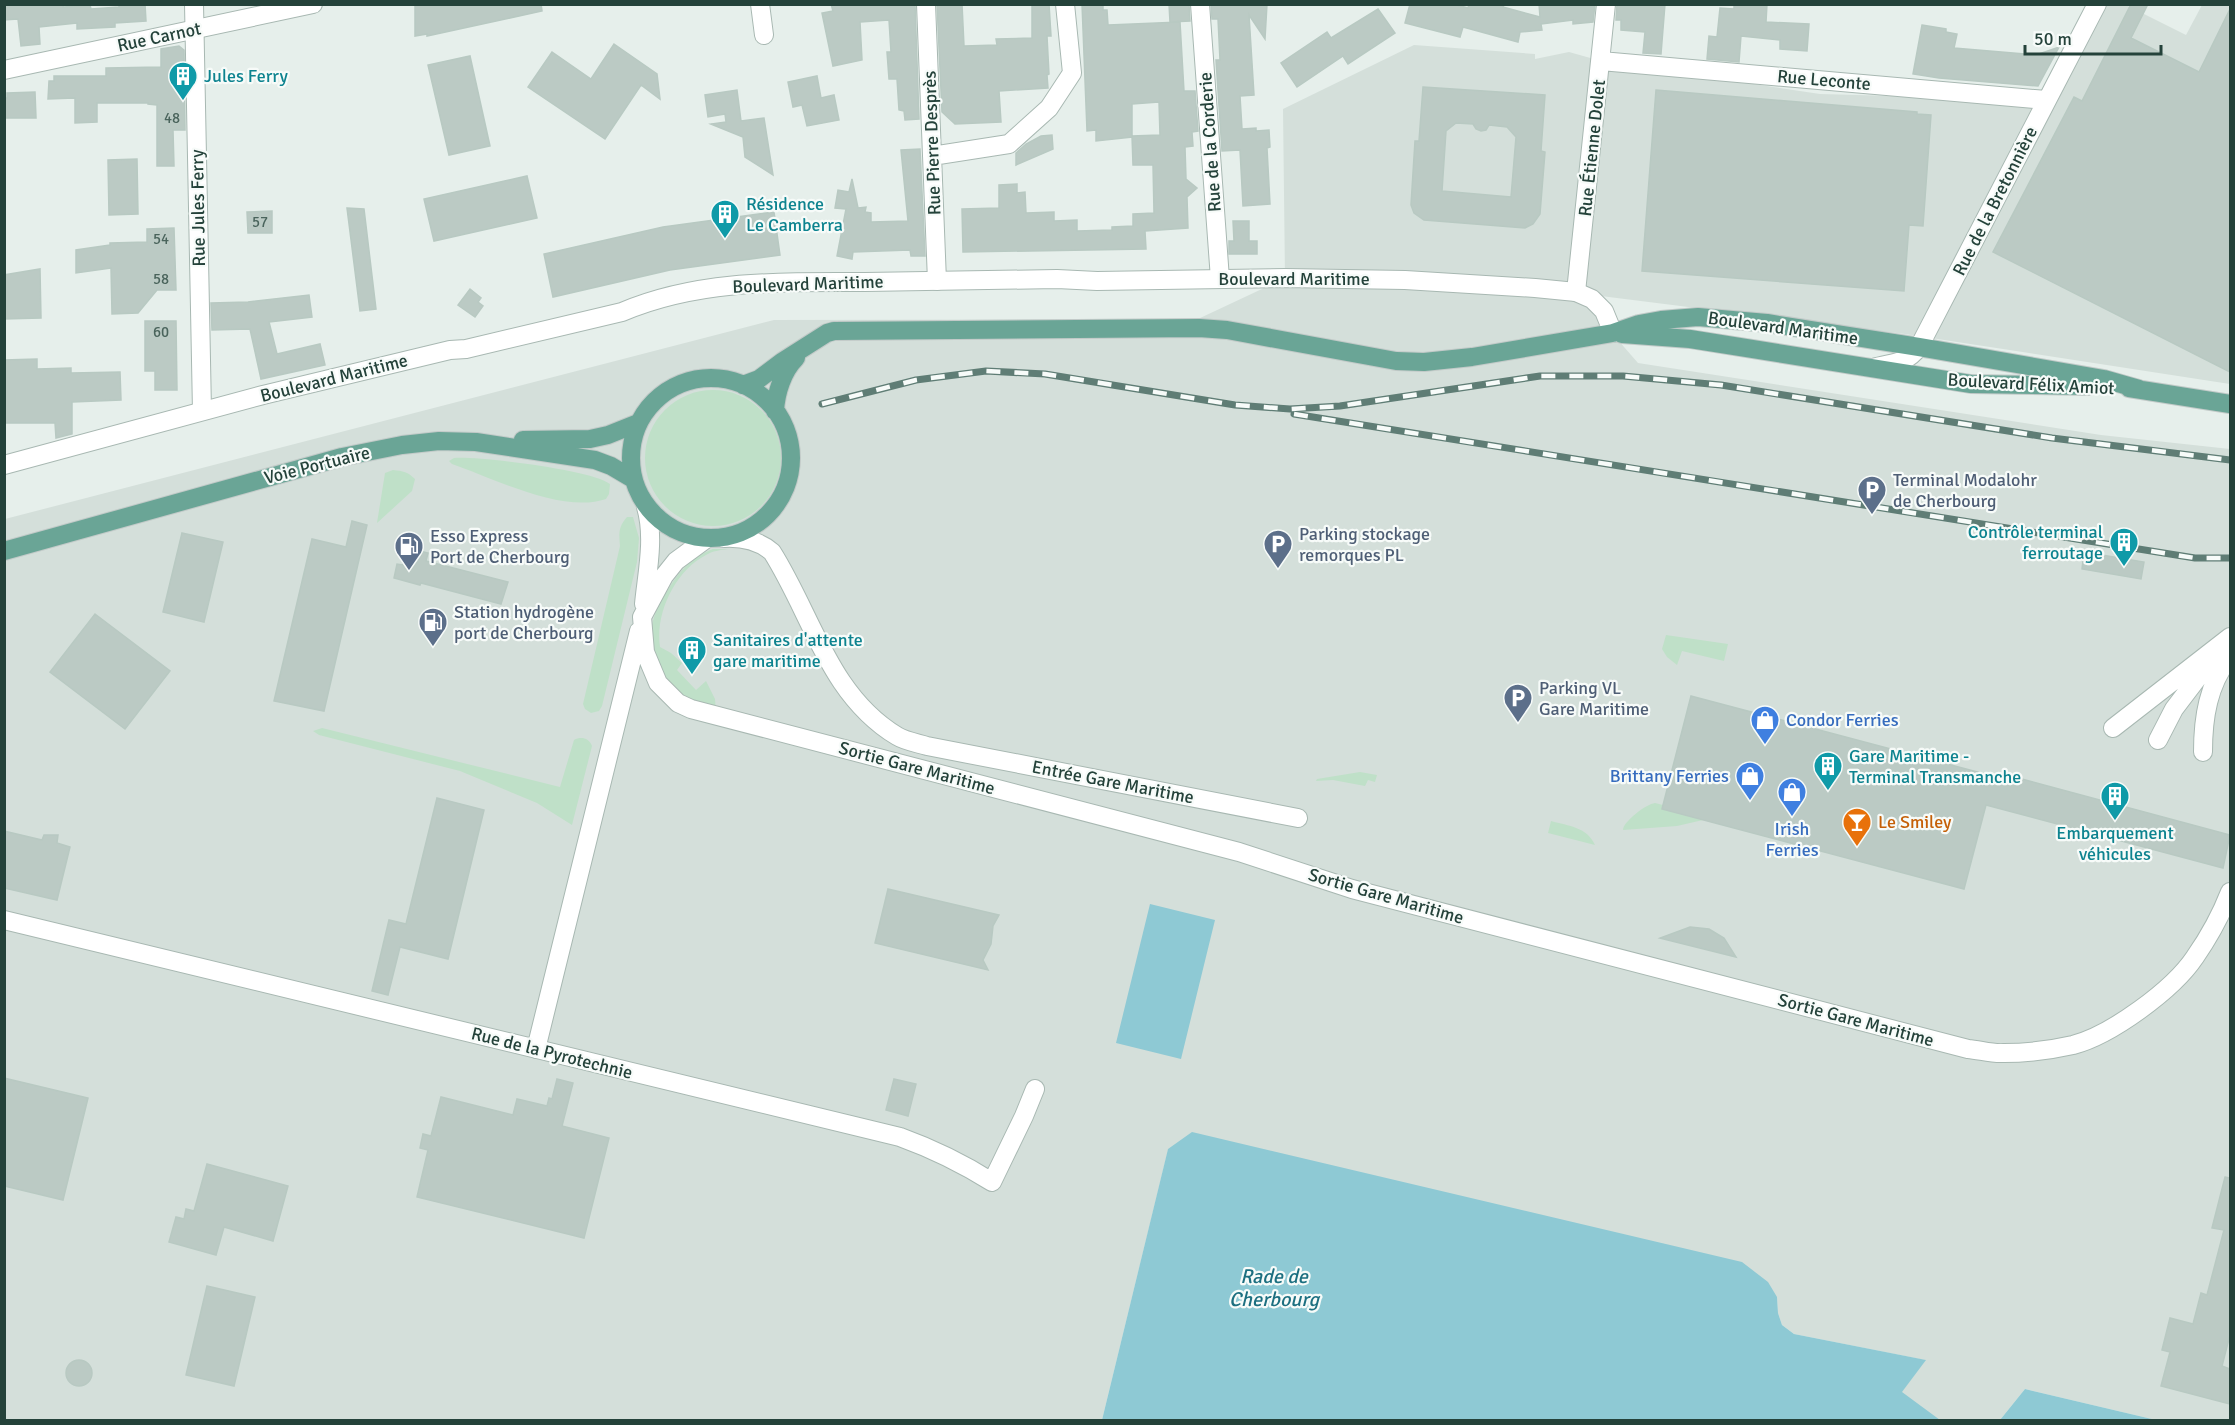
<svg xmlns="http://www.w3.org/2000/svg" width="2235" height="1425" font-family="Signika,sans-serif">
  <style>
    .built { fill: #d4dfda }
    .green { fill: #bfe0c8 }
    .water { fill: #8ec9d4 }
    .building { fill: #bbcac4; stroke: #b8c9c2; stroke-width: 1.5; fill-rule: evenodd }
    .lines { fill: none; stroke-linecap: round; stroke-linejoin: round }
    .minor-casing { stroke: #a8b8b2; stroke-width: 20 }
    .tertiary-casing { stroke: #a8b8b2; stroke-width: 20 }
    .primary-casing { stroke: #c2cac8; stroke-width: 20 }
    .minor { stroke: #fff; stroke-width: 18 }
    .tertiary { stroke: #fff; stroke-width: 18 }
    .primary { stroke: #6aa596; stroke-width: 18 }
    .rail-casing { stroke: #5f7d75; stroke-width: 7 }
    .rail { stroke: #f7fbf9; stroke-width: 4.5; stroke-dasharray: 14; stroke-linecap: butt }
    .labels { text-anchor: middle; stroke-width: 4.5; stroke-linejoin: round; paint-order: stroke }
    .number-label { font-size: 15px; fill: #4a645c }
    .street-label { font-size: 18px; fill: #24423a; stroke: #f7fbf9 }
    .culture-label { font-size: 18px; fill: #0d838f; stroke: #f7fbf9; text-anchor: start }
    .service-label { font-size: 18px; fill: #4e5e75; stroke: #f7fbf9; text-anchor: start }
    .shop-label { font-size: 18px; fill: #366cbe; stroke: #f7fbf9; text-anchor: start }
    .food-label { font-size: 18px; fill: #c56008; stroke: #f7fbf9; text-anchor: start }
    .water-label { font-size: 20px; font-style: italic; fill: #1c6f80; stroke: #f7fbf9 }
  </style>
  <rect width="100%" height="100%" fill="#e6efeb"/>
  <!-- built -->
  <path class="built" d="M2097,5H2126L2186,35L2202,5H2230V384L1905,334L1577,293L1638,363L2101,435L2230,449V1420H2156L2025,1389L2000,1420H1881L1925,1360L1794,1334L1782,1325L1778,1313L1777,1297L1168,1150L1102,1420H5V519L774,320L1198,319L1285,278L1283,109L1414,45L1535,54V59L1569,52L1601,61L1820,94L2046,100Z"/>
  <!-- green -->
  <path class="green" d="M645 458a68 68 0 1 1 136 0a68 68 0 1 1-136 0Z
    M454,458C479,456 593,470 610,484L609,494L606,499C563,514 493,478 452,464L449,461Z
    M393,470C403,471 408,472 415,479L412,491L377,523L385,473Z
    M627,517H633L639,538L637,562L602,706L599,711L591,713L585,709L583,704L620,546C619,534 618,527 627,517Z
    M713,549H728C721,550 712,551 706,555C675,571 655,613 660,647L671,653L682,663L677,670L696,690L706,681L715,699L716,711C709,709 701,707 694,703C667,690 649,656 652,626C654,612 662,599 669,588C681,569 692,557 713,549Z
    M1666,635L1728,644L1724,661L1682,651L1677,665L1667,657L1662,649Z
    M322,728L560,787L574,740C581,736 589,738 592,746L572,825L537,803L460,771L319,735L313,731Z
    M1360,772L1377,775L1375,782L1368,780L1365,786L1333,780L1316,781L1317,779Z
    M1655,803L1663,805L1662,809L1703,820L1677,826L1623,830C1623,822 1646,804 1655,803Z
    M1551,821C1569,826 1587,827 1595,845L1548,833Z"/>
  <!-- water -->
  <path class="water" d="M1150,904L1215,920L1181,1059L1116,1043Z
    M1192,1132L1742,1262L1768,1282L1777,1297L1778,1313L1782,1325L1794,1334L1926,1360L1902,1392L1940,1420H1102L1168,1149Z
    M2025,1389L2156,1420H2000Z"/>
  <!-- building -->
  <path class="building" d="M4,4H63V7L90,5L91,9L119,7V4H145L146,21L115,23V27L77,29V23L39,27L40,44L21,46L18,19L4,20Z
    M415,4H541L542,11L427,36V34L415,36Z
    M831,4H915L919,119L905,120L904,111L899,110L897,79H889L887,52H891L889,20L860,22L862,60L833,66L822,13L833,11Z
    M937,4H962L964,46L997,45L996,39L1032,38V4H1049L1051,36H1047L1049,74L1047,75L1048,88L999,91L1001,122L955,124L942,112Z
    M1082,4H1103V10H1107L1108,25L1180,22L1184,91H1195L1198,131L1192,132L1193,146L1185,147L1186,179L1197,188L1187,197L1188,228L1145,231L1146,249L963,252L962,209L999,208V185L1017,184V193L1025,192L1026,213L1054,212V221L1077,220V231L1112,230V227L1133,226V214L1154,213L1153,165H1133L1132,136L1160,135L1159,102L1132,104V137L1096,141V130L1087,131Z
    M1169,4H1189L1190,21L1170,22Z
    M1211,4H1267L1265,39L1249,15L1254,95L1240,96L1242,129L1256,128V131L1269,130L1270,147L1267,148L1270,204L1243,206L1240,150L1222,151L1216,60H1220L1218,19H1212Z
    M1410,4H1454L1468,8L1469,4H1504L1503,7L1540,17L1539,4H1595L1593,22L1573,24V20L1541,24L1542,30L1520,32L1518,42L1463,27L1460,37L1405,23Z
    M1617,4H1665L1661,54L1643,53L1645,32L1621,30V20H1616Z
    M1734,4H1767L1766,22L1809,24L1807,51L1780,49V40L1741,36L1739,62L1707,59L1709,36L1717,37L1720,8L1734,9Z
    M2131,4H2148L2131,38L2199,72L2230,9V372L1993,252L2074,97L2082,101Z
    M1378,9L1395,33L1348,64L1343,56L1297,87L1281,63L1327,32L1331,38Z
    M1922,25L1946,29V32L1957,34L1954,48L2036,55L2059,47L2038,86L1939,78L1913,74Z
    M614,44L657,74L660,99L641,85L605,139L528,87L552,52L591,79Z
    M179,46L184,50L185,130H173L174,166H157V105L148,104V103H97V122L75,123V98L48,99L49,81H54V76H106V68L161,67V49Z
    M470,56L490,146L449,155L428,65Z
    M817,76L821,98L834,95L839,120L807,126L802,105L793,107L788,82Z
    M1423,87L1545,95L1541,151L1545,152L1540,214L1533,224L1525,228L1424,220L1414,213L1411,205L1415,141H1419ZM1456,123L1473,124L1476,129L1481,131L1486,130L1489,125L1507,127L1516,137L1511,197L1442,191L1446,131Z
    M737,90L741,121L764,118L773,175L745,157L743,137L711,124L726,122L725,114L708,117L705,95Z
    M1656,90L1917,112V114L1931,115L1923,226L1909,225L1904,291L1642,271Z
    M35,92L36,118H4V98H7V93Z
    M1052,135L1053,149L1016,165V153L1026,144L1041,136Z
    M920,149L925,256H911L910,250L853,252L852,259L837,256L846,209L835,208L838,190L849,192L852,179L858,208L866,207L865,212L871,213V222L908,221L901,150Z
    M137,159L138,214L109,215L108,160Z
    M527,176L537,218L434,241L424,199Z
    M347,208L364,209L376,309L360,311Z
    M272,211V233H248L247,212Z
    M774,212L780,255L670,270L553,297L544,254L663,227Z
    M1233,221H1249V241H1257V254H1229V241H1234Z
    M174,228L176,290H157L138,313L112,314L111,268L76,273V250L110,245V243L147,242V229Z
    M40,269L41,318L4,319V275Z
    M470,289L481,298L478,302L483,306L475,317L458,305Z
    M309,295L312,317L269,322L277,354L320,344L325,365L261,379L250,329L212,330L211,303L248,302Z
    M145,321H176L177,390H155V371H145Z
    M37,359V369L71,368V373L120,372L121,400L72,402V434L56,438L55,423H4V360Z
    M352,521L367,525L324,711L274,701L312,539L346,547Z
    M182,533L223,542L204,622L163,612Z
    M408,548L428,553L426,561L508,582L501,604L421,583L420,585L394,578L397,564L403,565Z
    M2084,552L2144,562L2141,579L2082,569Z
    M95,614L170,671L125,729L50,672Z
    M1691,696L1985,774L2006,779L2007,775L2230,835L2223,868L1986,805L1964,889L1662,809Z
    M437,798L484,810L448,959L400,947L388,995L372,991L389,920L406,924Z
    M4,831L42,840L44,835H58L57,843L70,847L57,900L4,888Z
    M888,889L999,915L993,926L991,944L983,960L988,970L875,943Z
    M1690,927L1709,929L1724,938L1736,957L1660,938Z
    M4,1078L88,1098L63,1200L4,1186Z
    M557,1079L573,1083L562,1126L609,1138L584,1238L417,1197L428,1150L420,1148L423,1134L431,1136L441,1097L513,1115L517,1099L547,1106L549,1098L552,1099Z
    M894,1079L916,1084L908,1116L886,1110Z
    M207,1164L288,1186L273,1241L224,1227L216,1255L169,1242L176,1217L184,1219L186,1209L194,1211Z
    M2225,1177L2230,1178V1335L2222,1366L2230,1369V1404L2161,1386L2170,1352L2162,1350L2170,1318L2193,1324L2201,1293L2207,1295L2224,1230L2212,1228Z
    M207,1286L255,1297L234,1386L186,1375Z
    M66 1373a13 13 0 1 1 26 0a13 13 0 1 1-26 0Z"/>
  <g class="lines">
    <!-- minor casing -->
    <g class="minor-casing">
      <path id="minor" d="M194,4L202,411
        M760,4L764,35
        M926,4L937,281
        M1200,4L1220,279
        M1601,61L2046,100
        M932,156L1009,144L1049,108L1072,73L1065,4
        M1576,292L1606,4
        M724,538C742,537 758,540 772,552C812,615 829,695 897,736C905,741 917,743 927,746L1298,818
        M706,539L676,561L664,576L642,617L645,652L658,683L678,703L691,709L1239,852L1352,889L1968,1049C1980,1050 1992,1054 2004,1053C2027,1053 2051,1050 2073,1045C2111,1035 2173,990 2195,957C2209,937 2221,915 2230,892
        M644,604C647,573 655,538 646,507
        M2113,728L2230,637
        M2158,740L2174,709L2212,659
        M2203,752C2203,718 2208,684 2230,657
        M4,920L900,1137C933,1149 962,1163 992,1182L1024,1116L1035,1089
        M536,1049L639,631"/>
    </g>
    <!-- tertiary casing -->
    <g class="tertiary-casing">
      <path id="tertiary" d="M4,70L313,4
        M1873,368C1893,362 1905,365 1919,347L2097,4
        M4,465L263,395L450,350L466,349L622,312C699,279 784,282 865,282C929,281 993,280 1057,279L1097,281L1285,278L1405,280L1535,288L1576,292L1592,299L1604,311L1613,333"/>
    </g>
    <!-- primary casing -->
    <g class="primary-casing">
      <path id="primary" d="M1622,334L1690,339L1971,384L2089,386
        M631 458a80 80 0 1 1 160 0a80 80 0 1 1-160 0Z
        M743,385L759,379L783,361L827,333L834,331L1199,328L1227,330L1396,361L1424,362L1472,357L1613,333L1639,324L1661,320L1698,317L1767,323L1919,347L2104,379L2139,389
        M2129,388L2230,404
        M775,411C776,392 783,371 796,358
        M523,440L590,439L608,435L638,423
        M4,551L342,457L402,445L439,441L476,442L595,460L611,466L633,479"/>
    </g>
    <!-- minor -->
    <use href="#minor" class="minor"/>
    <!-- tertiary -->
    <use href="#tertiary" class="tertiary"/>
    <!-- primary -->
    <use href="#primary" class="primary"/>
    <!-- rail casing -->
    <g class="rail-casing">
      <path id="rail" d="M822,404L916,380L986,371L1045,374L1235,405L1290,409L1340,406L1540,376H1623L1721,385L2052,438L2230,460
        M1294,414L2195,558H2230"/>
    </g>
    <!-- rail -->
    <use href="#rail" class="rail"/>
  </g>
  <!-- icons -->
  <defs>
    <g id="building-pin" transform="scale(1.5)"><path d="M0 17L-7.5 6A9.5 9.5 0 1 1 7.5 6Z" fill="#0f9aa8" stroke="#f7fbf9"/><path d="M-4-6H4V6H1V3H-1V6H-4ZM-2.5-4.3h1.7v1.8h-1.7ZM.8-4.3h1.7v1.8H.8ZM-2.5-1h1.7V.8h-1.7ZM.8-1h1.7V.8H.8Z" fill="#fff"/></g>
    <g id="parking-pin" transform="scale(1.5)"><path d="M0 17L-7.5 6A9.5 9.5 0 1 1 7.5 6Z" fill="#5c6f8a" stroke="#f7fbf9"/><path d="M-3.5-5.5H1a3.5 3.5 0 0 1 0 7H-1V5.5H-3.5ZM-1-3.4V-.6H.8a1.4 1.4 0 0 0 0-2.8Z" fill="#fff"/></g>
    <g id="fuel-pin" transform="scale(1.5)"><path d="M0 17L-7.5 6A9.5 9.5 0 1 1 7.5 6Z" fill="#5c6f8a" stroke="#f7fbf9"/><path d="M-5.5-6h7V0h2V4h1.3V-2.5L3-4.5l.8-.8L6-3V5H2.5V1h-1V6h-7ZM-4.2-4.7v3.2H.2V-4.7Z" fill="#fff"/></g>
    <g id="shop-pin" transform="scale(1.5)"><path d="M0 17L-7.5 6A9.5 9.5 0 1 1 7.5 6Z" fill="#3f7fe0" stroke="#f7fbf9"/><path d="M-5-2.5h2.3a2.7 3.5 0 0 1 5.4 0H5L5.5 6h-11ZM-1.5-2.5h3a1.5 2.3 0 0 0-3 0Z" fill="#fff"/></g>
    <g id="bar-pin" transform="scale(1.5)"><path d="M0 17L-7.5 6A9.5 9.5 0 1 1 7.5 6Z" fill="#e8710a" stroke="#f7fbf9"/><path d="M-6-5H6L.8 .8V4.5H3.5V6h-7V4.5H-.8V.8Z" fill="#fff"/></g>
  </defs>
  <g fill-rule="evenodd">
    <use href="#building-pin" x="183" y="76"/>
    <use href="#building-pin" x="725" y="214"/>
    <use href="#parking-pin" x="1872" y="490"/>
    <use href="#building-pin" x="2124" y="542"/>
    <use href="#parking-pin" x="1278" y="544"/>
    <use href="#fuel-pin" x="409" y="546"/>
    <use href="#fuel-pin" x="433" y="622"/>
    <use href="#building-pin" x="692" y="650"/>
    <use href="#parking-pin" x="1518" y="698"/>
    <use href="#shop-pin" x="1765" y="720"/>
    <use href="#building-pin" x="1828" y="766"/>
    <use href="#shop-pin" x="1750" y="776"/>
    <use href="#shop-pin" x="1792" y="792"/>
    <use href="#building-pin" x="2115" y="796"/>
    <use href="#bar-pin" x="1857" y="822"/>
  </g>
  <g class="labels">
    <!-- number labels -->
    <g class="number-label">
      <text x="172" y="123">48</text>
      <text x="260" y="227">57</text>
      <text x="161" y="244">54</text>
      <text x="161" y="284">58</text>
      <text x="161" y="337">60</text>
    </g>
    <!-- street labels -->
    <g class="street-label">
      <text transform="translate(159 37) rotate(-12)" y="6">Rue Carnot</text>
      <text transform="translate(1824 80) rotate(5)" y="6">Rue Leconte</text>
      <text transform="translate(1210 142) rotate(-94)" y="6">Rue de la Corderie</text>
      <text transform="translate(932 143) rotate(-92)" y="6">Rue Pierre Desprès</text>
      <text transform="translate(1592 148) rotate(-84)" y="6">Rue Étienne Dolet</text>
      <text transform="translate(1995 201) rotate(-63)" y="6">Rue de la Bretonnière</text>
      <text transform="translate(198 208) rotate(-91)" y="6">Rue Jules Ferry</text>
      <text x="1294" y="285">Boulevard Maritime</text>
      <text transform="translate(808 284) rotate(-2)" y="6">Boulevard Maritime</text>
      <text transform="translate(1783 328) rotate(8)" y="6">Boulevard Maritime</text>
      <text transform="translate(334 378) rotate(-14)" y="6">Boulevard Maritime</text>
      <text transform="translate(2031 384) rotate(3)" y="6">Boulevard Félix Amiot</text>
      <text transform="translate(317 465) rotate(-14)" y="6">Voie Portuaire</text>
      <text transform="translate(917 768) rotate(15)" y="6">Sortie Gare Maritime</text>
      <text transform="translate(1113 782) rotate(11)" y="6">Entrée Gare Maritime</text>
      <text transform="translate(1386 896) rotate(16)" y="6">Sortie Gare Maritime</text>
      <text transform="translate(1856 1020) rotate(15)" y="6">Sortie Gare Maritime</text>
      <text transform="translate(552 1053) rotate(14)" y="6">Rue de la Pyrotechnie</text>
    </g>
    <!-- culture labels -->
    <g class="culture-label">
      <text x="204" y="82">Jules Ferry</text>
      <text x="746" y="210">Résidence<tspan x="746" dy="21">Le Camberra</tspan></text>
      <text x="2103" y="538" text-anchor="end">Contrôle terminal<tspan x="2103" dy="21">ferroutage</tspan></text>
      <text x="713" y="646">Sanitaires d'attente<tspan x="713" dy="21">gare maritime</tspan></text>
      <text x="1849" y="762">Gare Maritime -<tspan x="1849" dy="21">Terminal Transmanche</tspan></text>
      <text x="2115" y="839" text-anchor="middle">Embarquement<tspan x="2115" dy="21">véhicules</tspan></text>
    </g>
    <!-- service labels -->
    <g class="service-label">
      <text x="1893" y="486">Terminal Modalohr<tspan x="1893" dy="21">de Cherbourg</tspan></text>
      <text x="1299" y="540">Parking stockage<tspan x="1299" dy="21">remorques PL</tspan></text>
      <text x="430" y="542">Esso Express<tspan x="430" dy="21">Port de Cherbourg</tspan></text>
      <text x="454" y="618">Station hydrogène<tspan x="454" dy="21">port de Cherbourg</tspan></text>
      <text x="1539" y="694">Parking VL<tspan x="1539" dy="21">Gare Maritime</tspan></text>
    </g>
    <!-- shop labels -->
    <g class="shop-label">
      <text x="1786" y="726">Condor Ferries</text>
      <text x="1729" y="782" text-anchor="end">Brittany Ferries</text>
      <text x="1792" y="835" text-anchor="middle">Irish<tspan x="1792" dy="21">Ferries</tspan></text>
    </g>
    <!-- food labels -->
    <g class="food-label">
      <text x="1878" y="828">Le Smiley</text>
    </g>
    <!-- water labels -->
    <g class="water-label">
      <text x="1274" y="1283">Rade de<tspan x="1274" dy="23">Cherbourg</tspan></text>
    </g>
  </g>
  <!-- border -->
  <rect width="2235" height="1425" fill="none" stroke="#24423a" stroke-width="12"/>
  <!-- scale -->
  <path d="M2025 45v9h136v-9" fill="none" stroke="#24423a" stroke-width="3"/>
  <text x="2034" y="45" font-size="18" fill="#24423a" stroke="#f7fbf9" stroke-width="4.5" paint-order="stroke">50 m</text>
</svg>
